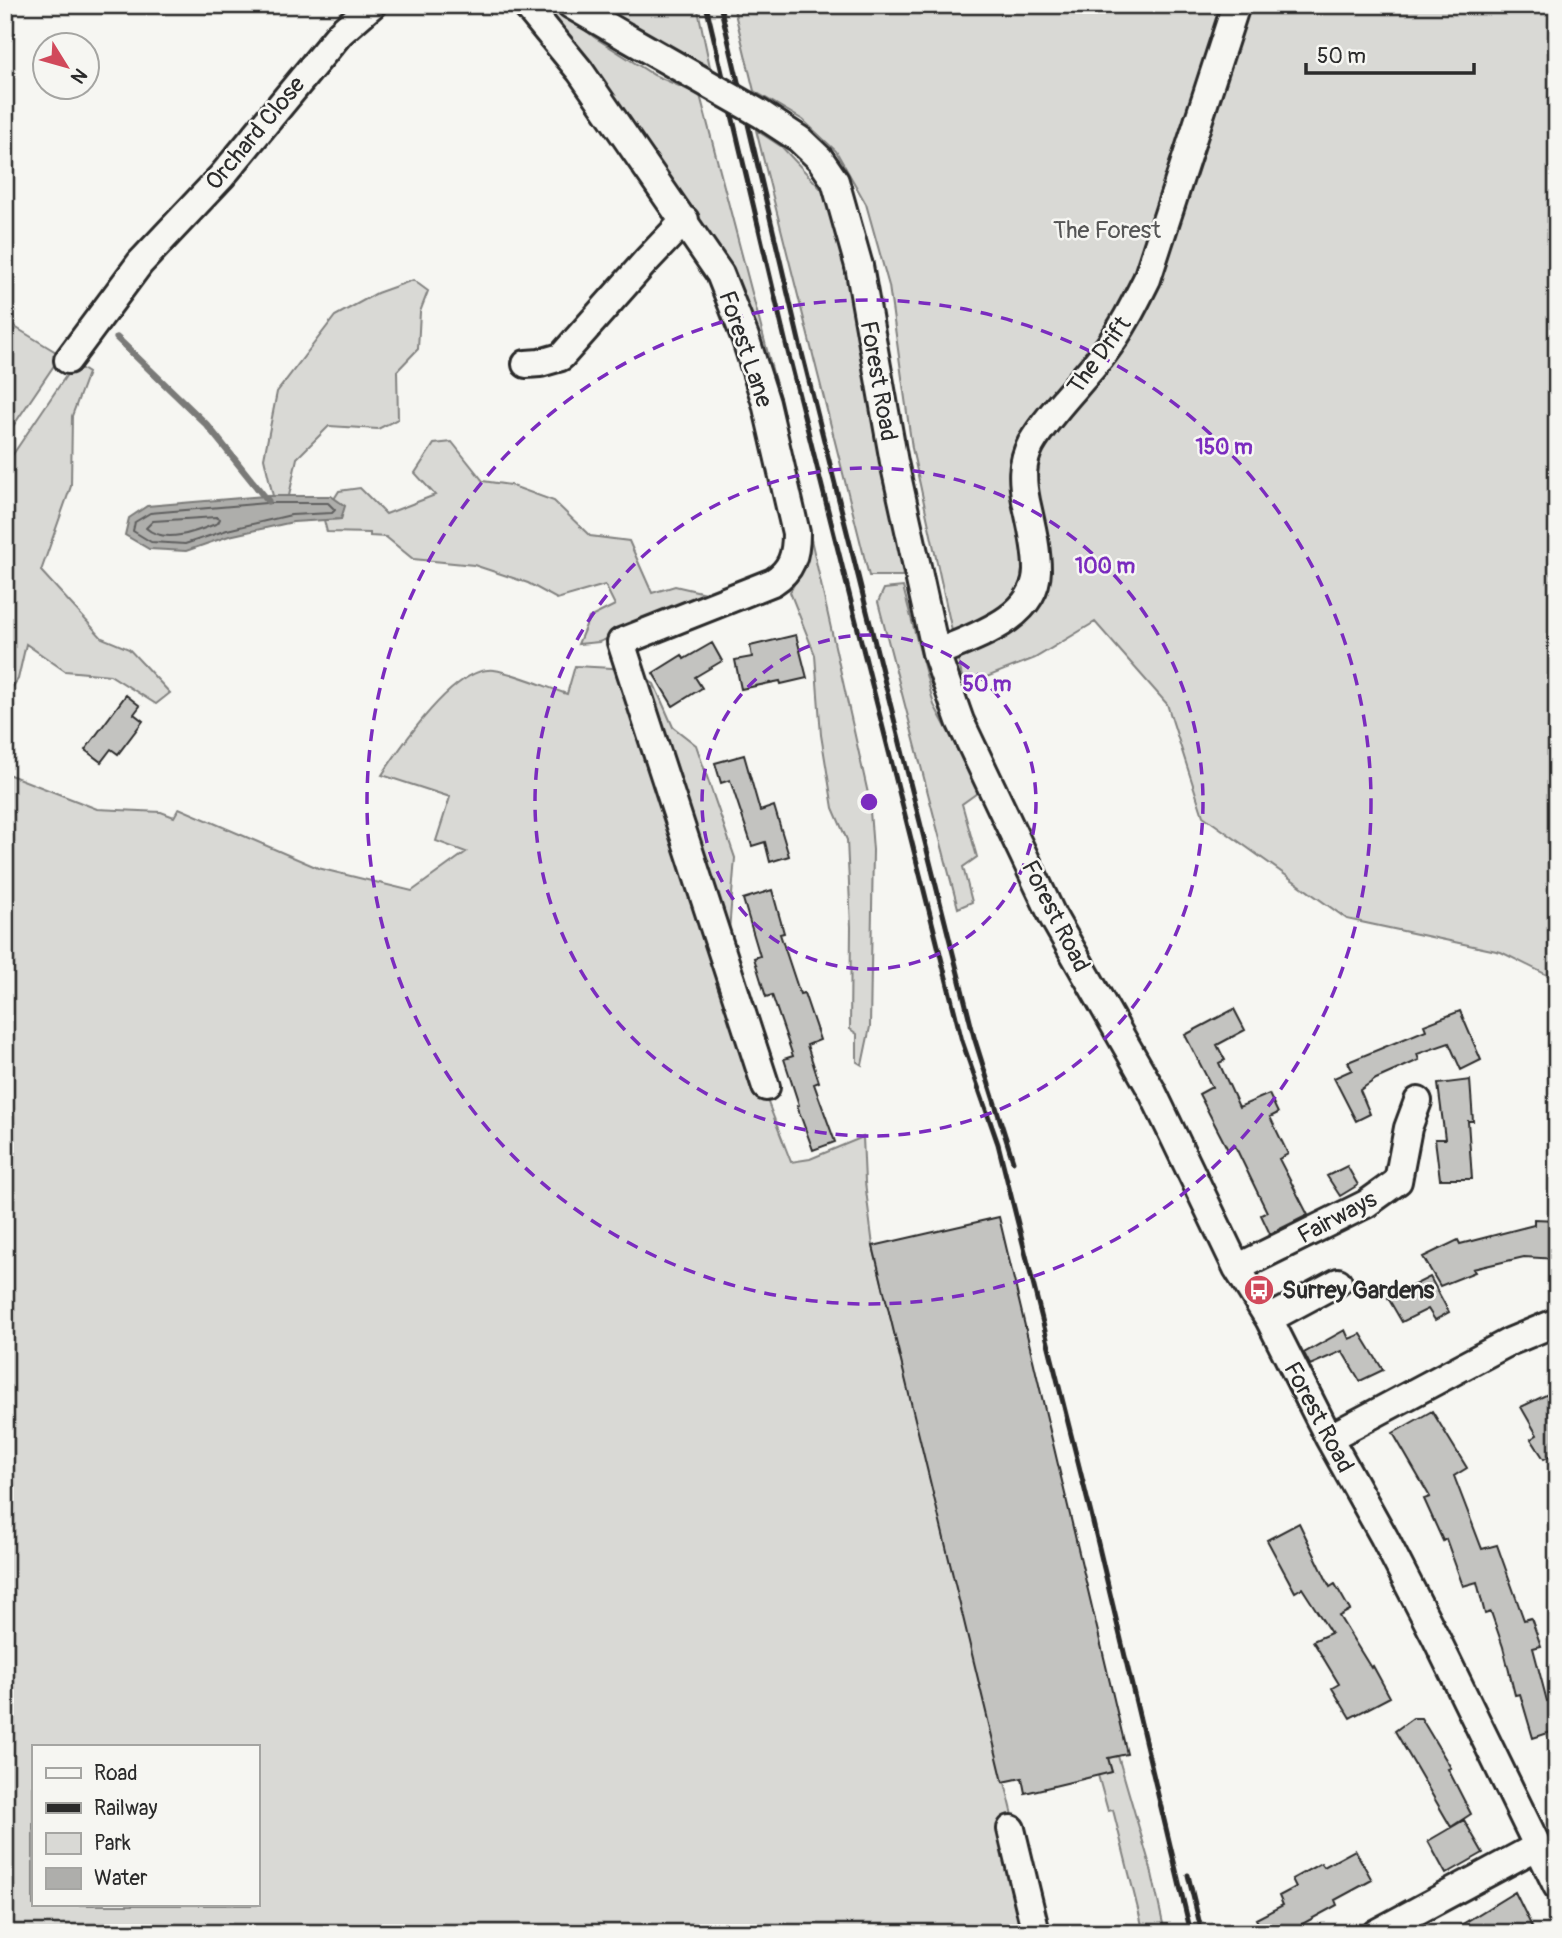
<svg xmlns="http://www.w3.org/2000/svg" width="1562" height="1938" font-family="Pangolin,sans-serif">
  <style>
    .green { fill: #d9d9d5; stroke: #828280; stroke-width: 2; fill-rule: evenodd }
    .water { fill: #aeaeab; stroke: #7a7a78; stroke-width: 2 }
    .lines { fill: none; stroke-linecap: round; stroke-linejoin: round }
    .shore { stroke: #5f5f5e; stroke-width: 2 }
    .stream { stroke: #7a7a78; stroke-width: 7 }
    .building { fill: #c3c3c0; stroke: #2b2b2b; stroke-width: 2 }
    .minor-casing { stroke: #2b2b2b; stroke-width: 32 }
    .minor { stroke: #f6f6f2; stroke-width: 26 }
    .rail { stroke: #2b2b2b; stroke-width: 5 }
    .minor-bridge-casing { stroke: #2b2b2b; stroke-width: 32; stroke-linecap: butt }
    .minor-bridge { stroke: #f6f6f2; stroke-width: 26 }
    .ring { fill: none; stroke: #7b2cbf; stroke-width: 3.5; stroke-dasharray: 12 9 }
    .labels { text-anchor: middle; stroke-width: 5; stroke-linejoin: round; paint-order: stroke }
    .street-label { font-size: 24px; fill: #2b2b2b; stroke: #f6f6f2 }
    .park-label { font-size: 24px; fill: #565656; stroke: #f6f6f2 }
    .poi-label { font-size: 24px; font-weight: bold; fill: #2b2b2b; stroke: #f6f6f2; text-anchor: start }
    .centre { fill: #7b2cbf; stroke: #f6f6f2; stroke-width: 3.5 }
    .ring-label { font-size: 21px; text-anchor: middle; font-weight: bold; fill: #7b2cbf; stroke: #f6f6f2; stroke-width: 5; stroke-linejoin: round; paint-order: stroke }
  </style>
  <rect width="100%" height="100%" fill="#f6f6f2"/>
  <filter id="ink" filterUnits="userSpaceOnUse"><feTurbulence type="fractalNoise" baseFrequency=".0143" numOctaves="2"/><feDisplacementMap in="SourceGraphic" scale="14" xChannelSelector="R" yChannelSelector="G"/><feConvolveMatrix kernelMatrix="1 2 1 2 8 2 1 2 1" color-interpolation-filters="sRGB"/></filter>
  <g filter="url(#ink)">
    <!-- green -->
    <path class="green" d="M538,5H553L594,37L654,75L700,95L778,392L869,798L873,850L870,1027L862,1065L857,1062V1034L850,1029L851,927L847,840L833,808L821,735L815,655L790,592L802,569L734,289Z
      M600,5H697L710,67L661,42Z
      M733,5H1557V980L1501,952L1347,919L1203,816L1167,704L1095,622L1035,658L964,686L912,448L889,286L866,204L836,151L803,120L754,91Z
      M756,130L782,147L824,192L838,217L868,370L903,576H869Z
      M413,280L428,291L420,312L418,349L397,371L398,419L378,429L329,426L297,458L289,496H273L264,458L277,392L335,316L377,293Z
      M5,321L61,355L5,438Z
      M74,364L88,373L72,416L71,486L41,571L102,638L129,649L170,693L156,704L110,675L65,671L26,644L18,679L5,698V466Z
      M452,442L483,481L510,485L554,501L590,536L629,541L652,593L675,586L705,593L710,601L599,642L578,644L589,618L615,605L605,585L557,599L528,583L474,565L413,559L386,537L370,536V533L327,532L324,520L341,519L344,506L334,499L339,491L360,488L386,514L435,495L415,473L434,444Z
      M903,587L934,705L980,791L962,804L977,857L963,867L972,902L958,908L878,602L884,589Z
      M575,666L612,668L642,677L654,684L673,727L696,745L735,858L728,943L713,965L752,1092L754,1096L767,1100L791,1162L810,1159L863,1137L865,1182L873,1246L1042,1933H5V773L97,809L161,812L174,817L179,808L318,868L412,891L466,852L436,841L450,797L382,775C401,746 455,665 494,670C515,673 546,687 567,694ZM33,1747H257V1905H33Z
      M1118,1756L1151,1869L1165,1933H1144L1113,1810L1108,1811L1098,1775L1112,1772L1108,1758Z"/>
    <!-- water -->
    <path class="water" d="M265,496H331L345,506L341,519L293,522L229,536L186,551L149,549L125,535L129,518L147,506Z"/>
    <g class="lines">
      <!-- shore -->
      <path class="shore" d="M266,503H328L335,510L332,513L291,515L227,530L185,544L151,542L133,531L135,522L150,513Z
        M216,517L220,519L218,523C198,531 165,545 146,528L153,521Z"/>
      <!-- stream -->
      <path class="stream" d="M117,338L207,425L268,501"/>
    </g>
    <!-- building -->
    <path class="building" d="M796,635L807,678L781,684L780,681L741,689L735,660L752,657L750,646Z
      M712,643L722,661L695,677L702,688L673,706L653,673L682,655L684,659Z
      M126,695L140,706L134,714L143,721L118,754L111,749L101,762L85,750Z
      M744,755L760,811L774,806L789,856L770,862L765,842L752,846L730,780L721,783L715,763Z
      M772,890L784,933L780,934L800,994L804,993L820,1040L807,1045L819,1082L814,1084L835,1142L813,1150L797,1106L799,1105L784,1059L793,1056L772,995L766,997L754,958L760,956L743,899Z
      M1234,1009L1245,1030L1217,1045L1225,1060L1219,1063L1239,1107L1269,1094L1278,1113L1270,1117L1288,1154L1279,1159L1308,1215L1270,1234L1261,1215L1267,1212L1235,1146L1228,1150L1199,1094L1212,1087L1185,1035Z
      M1460,1011L1481,1060L1461,1070L1449,1043L1417,1054L1419,1060L1376,1079L1360,1090L1370,1114L1356,1121L1334,1078L1352,1070L1348,1062L1426,1030L1424,1025Z
      M1470,1080L1473,1121H1468L1472,1179H1440L1435,1139H1445L1438,1084Z
      M1347,1166L1358,1185L1340,1196L1327,1176Z
      M999,1217L1127,1754L1108,1758L1112,1772L1025,1793L1022,1778L1003,1782L873,1246Z
      M1534,1219L1557,1220V1259L1524,1257L1473,1269L1475,1272L1440,1286L1423,1257L1458,1240L1460,1244L1534,1225Z
      M1430,1277L1449,1312L1435,1320L1428,1309L1402,1322L1388,1298Z
      M1345,1330L1349,1339L1361,1334L1383,1370L1360,1381L1342,1351L1310,1365L1304,1353Z
      M1548,1394L1557,1409V1468L1550,1456L1544,1459L1531,1439L1537,1435L1521,1407Z
      M1432,1411L1467,1468L1454,1476L1482,1549L1497,1545L1524,1620L1531,1618L1541,1646L1533,1648L1547,1701L1557,1698V1730L1533,1738L1520,1694L1515,1695L1503,1647L1491,1612L1485,1614L1477,1582L1463,1586L1446,1539L1443,1541L1424,1499L1430,1497L1393,1433Z
      M1299,1523L1330,1587L1335,1584L1350,1610L1339,1616L1371,1668L1373,1666L1390,1697L1350,1718L1332,1688L1339,1684L1313,1641L1331,1633L1302,1588L1295,1592L1267,1540Z
      M1413,1718H1421L1451,1768L1448,1769L1471,1814L1451,1827L1395,1731Z
      M1464,1820L1483,1853L1446,1874L1428,1841Z
      M1355,1850L1372,1880L1335,1900L1337,1905L1286,1933H1264L1256,1919L1283,1905L1279,1896L1296,1887L1292,1879L1321,1863L1324,1867Z
      M1515,1892L1535,1933H1448Z"/>
    <g class="lines">
      <!-- minor casing -->
      <g class="minor-casing">
        <path id="minor" d="M526,5L580,71L720,274L745,337L766,403L796,533C796,555 792,570 773,582L621,642L766,1087
          M571,5L626,37
          M859,266L894,462L936,653L960,721L1053,917L1152,1091L1237,1268L1269,1319L1329,1438L1384,1537L1436,1638L1557,1886
          M68,360L140,263L222,176L340,33L372,5
          M526,364L540,363L561,357L646,261L685,220
          M936,653C973,637 1036,619 1037,570C1037,547 1031,524 1026,501C1022,481 1021,463 1031,444C1048,414 1083,381 1104,353C1122,329 1134,305 1147,279L1236,5
          M1237,1268L1366,1204L1398,1181L1408,1128L1418,1101
          M1269,1319L1338,1282
          M1329,1438L1509,1342L1557,1322
          M1011,1829L1036,1933
          M1376,1933L1536,1847"/>
      </g>
      <!-- minor -->
      <use href="#minor" class="minor"/>
      <!-- rail -->
      <path class="rail" d="M706,5L787,348L962,1041L998,1144L1091,1514L1191,1933
        M720,5L800,345L974,1037L1013,1161
        M1188,1875L1202,1933"/>
      <!-- minor-bridge casing -->
      <g class="minor-bridge-casing">
        <path id="minor-bridge" d="M626,37L761,114L799,139L820,159L835,181L859,266"/>
      </g>
      <!-- minor-bridge -->
      <use href="#minor-bridge" class="minor-bridge"/>
    </g>
  </g>
  <!-- distance rings -->
  <g class="ring">
    <circle cx="869" cy="802" r="167"/>
    <circle cx="869" cy="802" r="334"/>
    <circle cx="869" cy="802" r="502"/>
  </g>
  <!-- icons -->
  <defs>
    <g id="bus-disc" transform="scale(1.575)"><circle r="9.5" fill="#d1495b" stroke="#f6f6f2"/><path d="M-5-6H5V4H4V6H2V4H-2V6H-4V4H-5ZM-3.5-4V0h7V-4ZM-3.5 1.2v1.5H-2V1.2ZM2 1.2v1.5H3.5V1.2Z" fill="#fff"/></g>
  </defs>
  <g fill-rule="evenodd">
    <use href="#bus-disc" x="1259" y="1290"/>
  </g>
  <g class="labels">
    <!-- street labels -->
    <g class="street-label">
      <text transform="translate(255 133) rotate(-50)" y="8">Orchard Close</text>
      <text transform="translate(746 349) rotate(71)" y="8">Forest Lane</text>
      <text transform="translate(1099 355) rotate(-54)" y="8">The Drift</text>
      <text transform="translate(879 381) rotate(80)" y="8">Forest Road</text>
      <text transform="translate(1056 916) rotate(63)" y="8">Forest Road</text>
      <text transform="translate(1337 1217) rotate(-28)" y="8">Fairways</text>
      <text transform="translate(1319 1417) rotate(62)" y="8">Forest Road</text>
    </g>
    <!-- park labels -->
    <g class="park-label">
      <text x="1107" y="238">The Forest</text>
    </g>
    <!-- poi labels -->
    <g class="poi-label">
      <text x="1282" y="1298">Surrey Gardens</text>
    </g>
  </g>
  <circle cx="869" cy="802" r="10" class="centre"/>
  <g class="ring-label">
    <text x="1224" y="454">150 m</text>
    <text x="1105" y="573">100 m</text>
    <text x="987" y="691">50 m</text>
  </g>
  <!-- margin -->
  <rect width="1562" height="1938" fill="none" stroke="#f6f6f2" stroke-width="28"/>
  <rect x="14" y="14" width="1534" height="1910" fill="none" stroke="#2b2b2b" stroke-width="2.5" filter="url(#ink)"/>
  <!-- legend -->
  <rect x="32" y="1745" width="228" height="161" fill="#f6f6f2" stroke="#a5a5a2" stroke-width="2"/>
  <rect x="46" y="1768" width="35" height="10" fill="#f6f6f2" stroke="#a5a5a2" stroke-width="2"/>
  <text x="94" y="1780" font-size="21" fill="#2b2b2b">Road</text>
  <rect x="46" y="1803" width="35" height="10" fill="#2b2b2b" stroke="#a5a5a2" stroke-width="2"/>
  <text x="94" y="1815" font-size="21" fill="#2b2b2b">Railway</text>
  <rect x="46" y="1833" width="35" height="21" fill="#d9d9d5" stroke="#a5a5a2" stroke-width="2"/>
  <text x="94" y="1850" font-size="21" fill="#2b2b2b">Park</text>
  <rect x="46" y="1868" width="35" height="21" fill="#aeaeab" stroke="#a5a5a2" stroke-width="2"/>
  <text x="94" y="1885" font-size="21" fill="#2b2b2b">Water</text>
  <!-- north arrow -->
  <g transform="translate(66 66) rotate(127)"><circle r="33" fill="#f6f6f2" stroke="#a5a5a2" stroke-width="2"/>
  <path d="M0-5L12 26L0 18L-12 26Z" fill="#d1495b"/>
  <text y="-10" font-size="19" font-weight="bold" text-anchor="middle" fill="#2b2b2b">N</text>
  </g>
  <!-- scale -->
  <path d="M1306 63v10h168v-10" fill="none" stroke="#2b2b2b" stroke-width="3.5"/>
  <text x="1317" y="63" font-size="21" fill="#2b2b2b" stroke="#f6f6f2" stroke-width="5" paint-order="stroke">50 m</text>
</svg>
